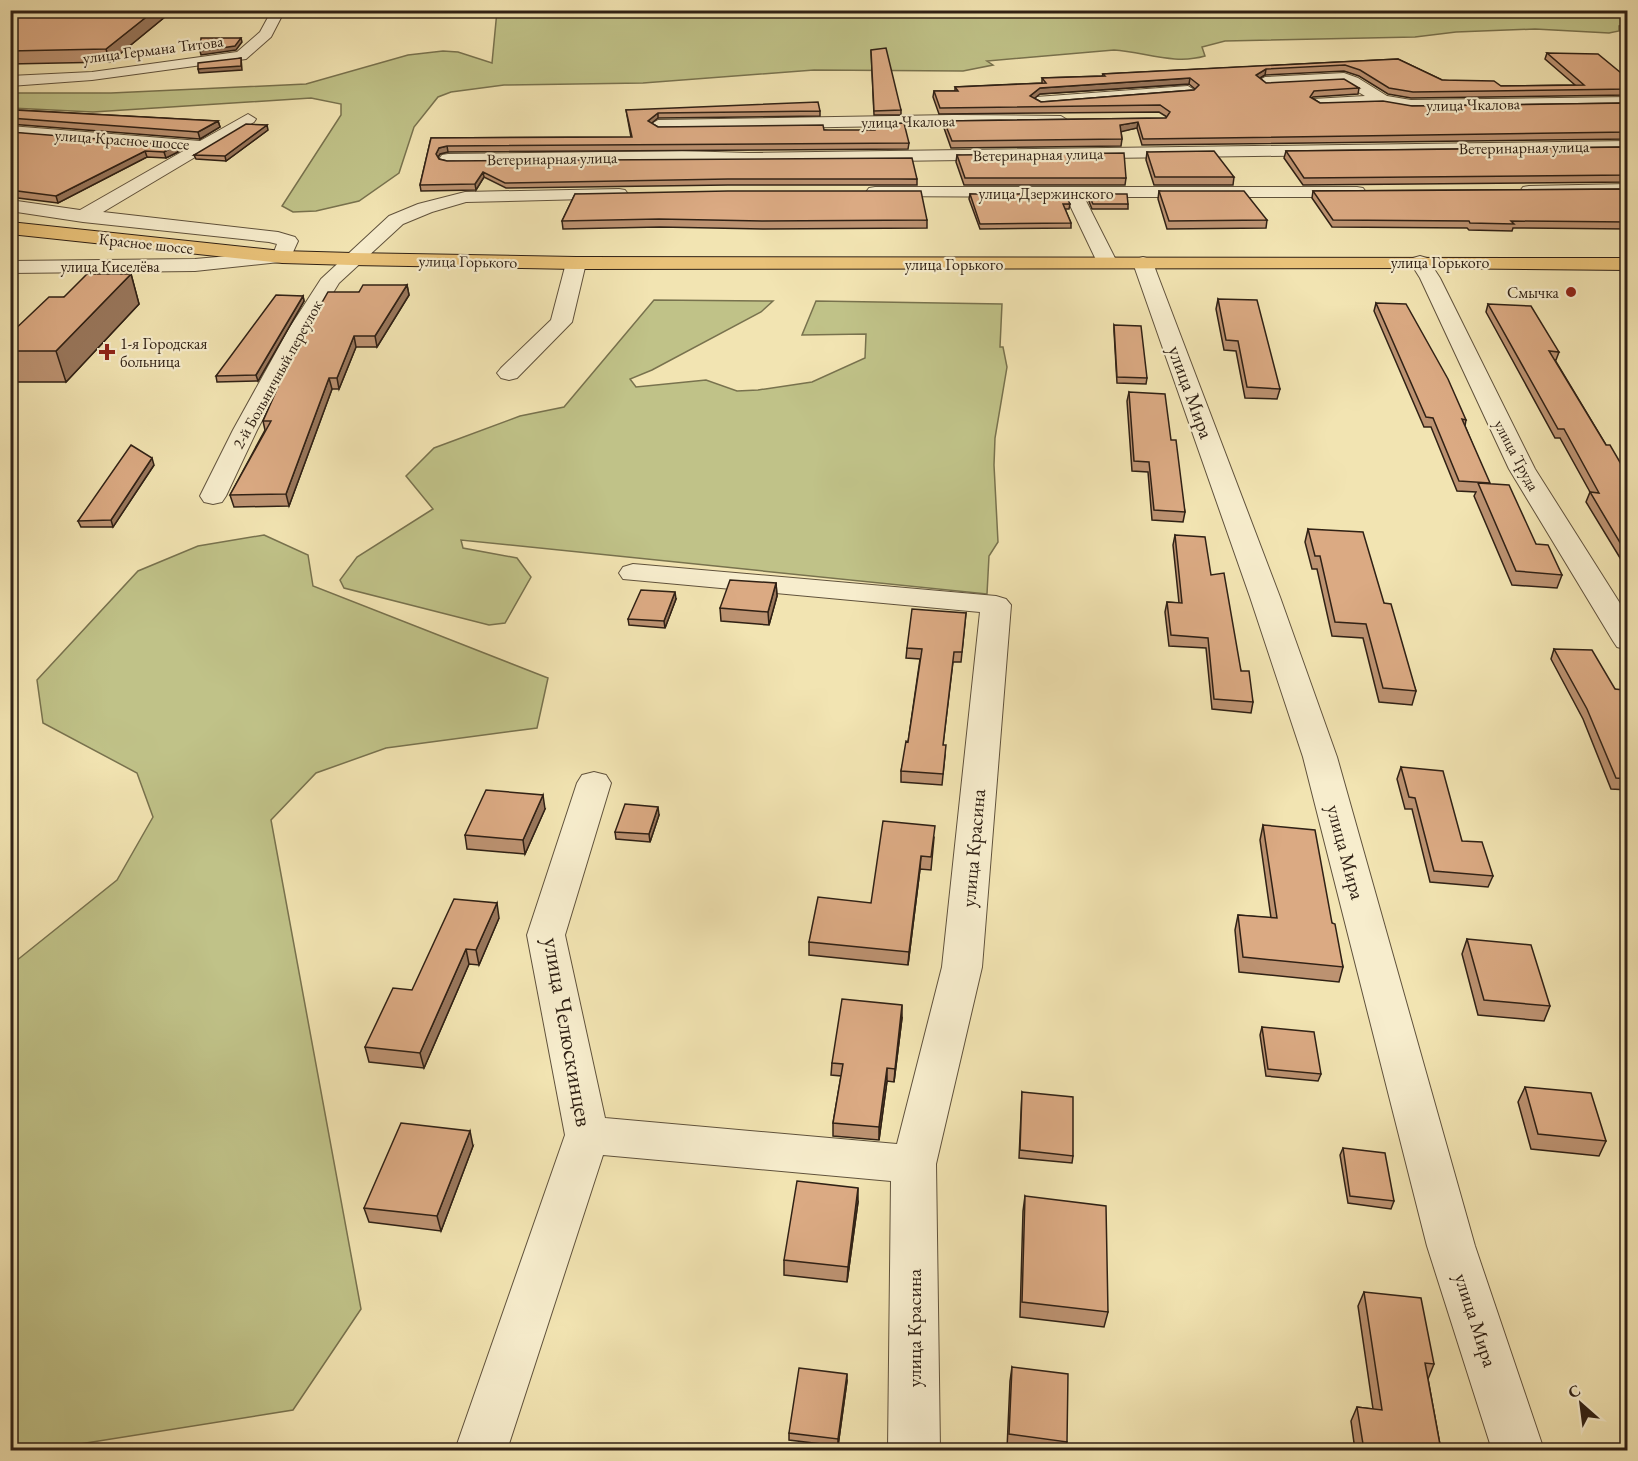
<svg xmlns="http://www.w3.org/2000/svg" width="1638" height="1461" font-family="'EB Garamond',serif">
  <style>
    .green { fill: #c0c288; stroke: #78724e; stroke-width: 1.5 }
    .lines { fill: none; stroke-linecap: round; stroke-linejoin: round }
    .minor-casing { stroke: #60523c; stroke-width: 2 }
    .major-casing { stroke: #302115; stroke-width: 2 }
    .minor { fill: #f7edcd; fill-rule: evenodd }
    .major { fill: #e9c279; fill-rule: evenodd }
    .wall { fill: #bc9271; stroke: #302115; stroke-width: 1.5; fill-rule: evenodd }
    .shaded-wall { fill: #99775c; stroke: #302115; stroke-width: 1.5 }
    .building { fill: #dbaa83; stroke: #302115; stroke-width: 1.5; fill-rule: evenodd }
    .poi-dot { fill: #8f2418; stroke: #f7edcd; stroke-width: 2 }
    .labels { text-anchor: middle; stroke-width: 4.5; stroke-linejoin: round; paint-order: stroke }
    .far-street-label { font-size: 16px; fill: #302115; stroke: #f7edcd }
    .far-poi-label { font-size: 16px; fill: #302115; stroke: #f7edcd; text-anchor: end }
    .street-label { font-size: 20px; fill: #302115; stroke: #f7edcd }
    .near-street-label { font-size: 24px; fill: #302115; stroke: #f7edcd }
  </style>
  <rect width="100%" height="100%" fill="#f2e4b2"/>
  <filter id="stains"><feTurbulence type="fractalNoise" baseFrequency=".00333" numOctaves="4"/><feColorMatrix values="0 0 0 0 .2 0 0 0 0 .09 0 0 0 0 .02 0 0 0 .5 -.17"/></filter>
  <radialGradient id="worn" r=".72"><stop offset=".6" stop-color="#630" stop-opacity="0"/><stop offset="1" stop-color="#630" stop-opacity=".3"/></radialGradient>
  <!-- green -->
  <path class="green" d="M497,11H1627V25L1619,26V31L1609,33L1535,29L1456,32L1415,37L1225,41L1202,47L1205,56C1174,65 1145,52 1114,50L987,61L993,65L963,71L814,70L643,83L504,85L451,92L438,97L414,127L399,173L359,201L316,211L293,212L282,206L341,115V104L311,98L93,112L11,108L10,93H111L306,84L408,55L443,51L458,52L492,63Z
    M654,300L773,301L761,312L652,370L630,379L636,387L706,380L737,391L758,390L812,382L865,358L866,334L802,335L816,301L1002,304L1000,347H1003L1007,367L995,438L994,465L998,542L989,556L987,594L461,540L463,548L517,558L531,577L505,623L489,625L344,588L340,580L357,557L433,509L406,476L434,448L520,416L564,407Z
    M264,535L308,555L313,586L548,678L537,728L386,748L316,773L271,820L361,1309L293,1410L42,1450H11V965L117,880L153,817L137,773L43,723L37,680L138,571L198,546Z"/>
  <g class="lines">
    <!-- minor casing -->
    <g class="minor-casing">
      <path id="minor" d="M272,10H285L271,37L246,59L92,80L10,86V76L92,72L237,52L260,32Z
        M1344,73L1358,78L1387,96L1411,100L1628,97V107L1411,110L1382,105L1319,107L1313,105L1311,102L1313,99L1365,96L1343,83L1265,87L1257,82L1265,77Z
        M1188,86L1196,91L1193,94L1022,108L1014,103L1022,98Z
        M248,114L256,119L254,122L103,212L278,232L295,237L298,241L289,261L195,271L10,273V261L195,259L274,252L277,244L269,242L83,222L10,211V200L80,210L185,150L10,136V126L200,141Z
        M953,115L1061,116L1069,121L1061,126L953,125L658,130L650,125L658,120Z
        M1628,141V151L748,163L682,161L448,164L442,163L439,159L442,155L448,154L682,151L748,153Z
        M1628,184V194L1529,196L1523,195L1520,191L1523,187L1529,186Z
        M875,187H1357L1363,188L1366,192L1363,196L1357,197H1084L1118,264L1115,268H1101L1098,264L1066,197L869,196L866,192L869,188Z
        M619,189L625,190L628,194L625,198L466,202L432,212L403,224L339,283L312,327L257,430L226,496L222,502L213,504L204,502L200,496L233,430L290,327L321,279L389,216L418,204L465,192Z
        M1420,256L1427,258L1440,278L1535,469L1628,616V650L1617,647L1613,641L1509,469L1420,278L1410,262L1413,258Z
        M576,257L583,259L586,263L572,322L517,378L509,380L501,378L497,373L501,368L551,320L566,263L569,259Z
        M1143,257L1150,259L1153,263L1280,597L1337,757L1475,1246L1544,1450H1492L1427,1246L1303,757L1250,597L1133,263L1136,259Z
        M633,564L996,596L1006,599L1011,605L982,967L936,1164L940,1450H888L891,1181L603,1155L507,1450H455L565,1135L527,935L577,783L582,775L594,772L606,775L611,783L565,935L605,1118L897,1144L942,967L980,612L623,579L619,573L623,567Z"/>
    </g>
    <!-- major casing -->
    <g class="major-casing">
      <path id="major" d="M10,222L282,251L352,253L576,257L1628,258V270L1420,268L576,269L352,265L282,263L10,234Z"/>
    </g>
    <!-- minor -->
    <use href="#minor" class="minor"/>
    <!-- major -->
    <use href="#major" class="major"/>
  </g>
  <!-- wall -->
  <path class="wall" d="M10,10H164L166,16L110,62L10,64Z
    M871,50L901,110V115H874Z
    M1547,53L1628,77V95L1411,98L1388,94L1359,76L1344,71L1265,75L1260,78L1266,83L1359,88L1358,94L1313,97L1312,98L1320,103L1412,106L1628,103V139L1142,145L1137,128L1121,131L1122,139L1121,146L951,148L944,128V121L1166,118L1167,117L1159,112L939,114L933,97L934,91H955V87L1042,83V78L1102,76L1103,74L1398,59L1442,80L1501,86L1575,85L1545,59ZM1189,84L1195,89L1194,90L1041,102L1034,98L1040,94Z
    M15,102L17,110L218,121L220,127L200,139L10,124V104Z
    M626,110L820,111V116L658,118L651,123L658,127L824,130L909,143L908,149L448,152L440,154L438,157L439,159L447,161L917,179V185H728L506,188L484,177L476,190L421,191L420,185L431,138L631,137Z
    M268,130L226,161L196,159L194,155Z
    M10,132L178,152L166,158L147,157L58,203L10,197Z
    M1628,147V182L1303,185L1284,158L1286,151Z
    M1147,152L1234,177L1233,185H1154L1146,160Z
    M957,155L1126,178L1125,185H964L956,162Z
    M1628,189V229L1513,228L1512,231L1469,230L1467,228L1332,227L1312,198L1313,191Z
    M1159,191L1267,220L1266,228L1167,229L1158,199Z
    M575,194L927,220V228L763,229L660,227L563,229L562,221Z
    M970,194L1070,204L1069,209H1065L1071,223V228L980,229L969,199Z
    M1088,194L1128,204V209H1092L1088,199Z
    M131,274L139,304L66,382H10V334L64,297Z
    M1627,277H1628V293L1623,287Z
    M407,285L409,295L377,347H356L339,389H332L289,506L234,507L230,495L265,430L263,421L285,372L284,369L359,292Z
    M303,296L304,301L258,381L217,382L216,376Z
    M1218,299L1280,389L1277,399L1245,398L1236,351L1224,350L1216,309Z
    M1376,303L1466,420L1465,426L1489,484L1536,544L1562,575L1557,588L1512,585L1474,496L1476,492L1457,491L1431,427H1424L1374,311Z
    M1488,304L1559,352L1556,360H1555L1606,445L1628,476V571L1586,502L1590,492L1560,438H1555L1486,312Z
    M1114,325L1147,378L1146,384L1117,383L1114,331Z
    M1129,392L1171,440L1185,512L1183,522L1152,520L1148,472L1132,471L1127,401Z
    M154,465L113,527H81L78,521Z
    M1308,529L1384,603L1416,691L1412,705L1379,702L1363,638L1332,636L1317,569H1312L1305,542Z
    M1175,535L1211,575L1241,671L1253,702L1251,713L1212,709L1206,648L1169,646L1165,612L1167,602L1179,603L1173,545Z
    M776,583L777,596L769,625L721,621L720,608Z
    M676,599L665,628L629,625L628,619Z
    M966,613L961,662H953L943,745L945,755L942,785L901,782V771L908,742L920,659L906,658L907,648Z
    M1554,649L1615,689L1628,696V790L1611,789L1583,719L1551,659Z
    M1401,767L1462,841L1493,876L1488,887L1430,882L1412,809H1405L1397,779Z
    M545,809L525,854L467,849L465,835Z
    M659,815L650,842L616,839L615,832Z
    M1263,825L1332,923L1343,967L1339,982L1239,972L1235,930L1238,915L1271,918L1260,840Z
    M934,838L931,870L920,869L908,965L809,955V942L871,903Z
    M499,918L479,965L469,964L424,1068L369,1062L365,1047L412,990Z
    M1467,939L1550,1006L1544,1021L1478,1015L1462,954Z
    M902,1018L894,1082L887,1081L879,1140L833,1136V1123L841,1076L831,1075L832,1063Z
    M1262,1027L1321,1074L1318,1081L1266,1076L1260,1035Z
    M1525,1087L1606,1141L1599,1156L1531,1149L1518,1102Z
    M1022,1092L1073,1156L1072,1163L1019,1158Z
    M473,1146L441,1231L369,1222L364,1208Z
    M1343,1148L1394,1201L1391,1209L1348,1203L1340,1155Z
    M1025,1196L1108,1312L1104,1327L1020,1317L1023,1211Z
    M858,1202L847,1282L784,1275V1260Z
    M1364,1292L1434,1364L1428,1379L1441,1450H1355L1351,1421L1357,1407L1373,1409L1358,1306Z
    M1012,1367L1067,1442L1065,1450H1022L1007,1449L1010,1381Z
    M847,1381L838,1446L789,1440V1433Z"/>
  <!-- shaded-wall -->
  <path class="shaded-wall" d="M155,10H164L166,16L110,62L106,49Z
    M241,38L242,42L236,50L201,55L200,51Z
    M241,58L242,70L199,73L198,69Z
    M1266,69L1265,75L1255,81L1256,75Z
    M1190,78L1189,84L1040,94L1030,102V96L1040,88Z
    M658,113V118L648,126V121Z
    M218,121L220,127L200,139L198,132Z
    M1138,122L1137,128L1120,132V125Z
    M267,125L268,130L226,161L225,156Z
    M176,145L178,152L166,158L164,152Z
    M447,146L448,152L440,154L437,159L436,154L439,148Z
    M145,151L147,157L58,203L56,196Z
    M483,172L484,177L476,190L475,184Z
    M131,274L139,304L66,382L56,351Z
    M407,285L409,295L377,347L375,336Z
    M303,296L304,301L258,381L256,375Z
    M354,336L356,347L339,389L337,378Z
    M329,378L332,389L289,506L286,494Z
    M152,458L154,465L113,527L111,520Z
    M776,583L777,596L769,625L768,612Z
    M675,592L676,599L665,628L664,621Z
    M543,795L545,809L525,854L523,840Z
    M658,807L659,815L650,842L649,834Z
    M921,856L920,869L908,965L909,952Z
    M497,903L499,918L479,965L476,950Z
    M466,949L469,964L424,1068L420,1053Z
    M902,1005V1018L894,1082L895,1069Z
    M887,1068V1081L879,1140V1127Z
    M470,1131L473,1146L441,1231L437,1216Z
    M858,1188V1202L847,1282L848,1267Z
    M847,1374V1381L838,1446V1439Z"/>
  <!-- building -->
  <path class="building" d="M10,10H155L106,49L10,51Z
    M201,38H241L235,46L200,51Z
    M886,48L901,110L874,111L871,50Z
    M1547,53L1598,54L1626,77H1628V89L1413,92L1389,88L1360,70L1345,65L1266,69L1256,75L1266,83L1344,79L1359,88L1314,91L1310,97L1320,103L1383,101L1412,106L1628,103V132L1143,139L1138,122L1120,125L1122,139L952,141L944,121L1166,118L1170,112L1160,105L940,108L934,91H958L955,87L1046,83L1042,78L1105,76L1103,74L1121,73L1398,59L1442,80L1494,81L1501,86L1584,85ZM1190,78L1199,85L1194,90L1041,102L1030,96L1040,88Z
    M241,58V66L198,69V63Z
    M15,102V110L218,121L198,132L10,118V104Z
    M818,102L820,111L658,113L648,121L658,127L823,125L824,130H875V124L904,123L909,143L447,146L439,148L436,154L439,159L447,161L912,158L917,179H728L505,183L483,172L475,184L420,185L431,138L632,137L626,110Z
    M246,124L267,125L225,156L194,155Z
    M10,132L176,145L164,152L145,151L56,196L10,190Z
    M1628,147V175L1304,178L1286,151Z
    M1214,151L1234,177H1155L1147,152Z
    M1124,153L1126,178H965L957,155Z
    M1628,189V222L1511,221L1514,224L1470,223L1469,221L1333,220L1313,191Z
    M728,191H921L927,220L762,221L659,219L562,221L575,194Z
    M1159,191H1244L1267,220L1169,221Z
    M970,194H1065L1070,204H1063L1071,223L980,224Z
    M1088,194H1127L1128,204H1093Z
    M87,274H131L56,351H10V334L49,297H64Z
    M363,285H407L375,336H354L337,378H329L286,494L230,495L271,421H263L286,369H284L328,292H359Z
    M276,295L303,296L256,375L216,376Z
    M1218,299L1257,300L1280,389L1247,387L1238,341L1226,340Z
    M1376,303L1406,304L1448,379L1466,420L1462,419L1490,483L1459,481L1433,418L1426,417Z
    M1488,304L1531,306L1559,352L1549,351L1606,445H1610L1628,476V556L1590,492L1599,493L1564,429H1558Z
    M1114,325L1141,326L1147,378L1117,377Z
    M1129,392L1165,394L1171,440H1176L1185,512L1154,510L1149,462L1134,461Z
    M131,445L152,458L111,520L78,521Z
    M1478,483L1509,485L1536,544L1548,545L1562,575L1516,571Z
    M1308,529L1363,532L1384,603L1391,604L1416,691L1383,688L1366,624L1335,622L1320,556H1315Z
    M1175,535L1205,537L1211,575L1224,573L1241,671H1249L1253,702L1214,699L1208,638L1171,635L1167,602L1182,603Z
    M730,580L776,583L768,612L720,608Z
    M641,590L675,592L664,621L628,619Z
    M912,609L966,613L962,652H954L943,745H946L943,774L901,771L906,741L908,742L922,649L907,648Z
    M1554,649L1592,650L1615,689L1624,690L1628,696V779L1616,778L1587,709Z
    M1401,767L1443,771L1462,841L1482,842L1493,876L1434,871L1415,798L1409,797Z
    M486,790L543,795L523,840L465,835Z
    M625,804L658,807L649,834L615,832Z
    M883,821L935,826L931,857L921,856L909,952L809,942L818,897L871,903Z
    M1263,825L1315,830L1332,923L1335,924L1343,967L1243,957L1238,915L1277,918Z
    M454,899L497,903L476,950L466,949L420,1053L365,1047L393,988L412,990Z
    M1467,939L1531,945L1550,1006L1484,1000Z
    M842,999L902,1005L895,1069L887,1068L879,1127L833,1123L843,1064L832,1063Z
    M1262,1027L1314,1032L1321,1074L1268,1069Z
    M1525,1087L1591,1093L1606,1141L1538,1134Z
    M1022,1092L1073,1097V1156L1020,1150Z
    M401,1123L470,1131L437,1216L364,1208Z
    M1343,1148L1385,1153L1394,1201L1350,1196Z
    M797,1181L858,1188L848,1267L784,1260Z
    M1025,1196L1106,1206L1108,1312L1022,1302Z
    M1364,1292L1421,1298L1434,1364L1425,1363L1441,1450H1364L1357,1407L1382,1410Z
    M1012,1367L1068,1374L1067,1442L1009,1434Z
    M799,1368L847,1374L838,1439L789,1433Z"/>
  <!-- markers -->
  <g class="poi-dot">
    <circle cx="1571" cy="292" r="6"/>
    <path d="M104 343h6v6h6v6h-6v6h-6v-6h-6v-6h6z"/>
  </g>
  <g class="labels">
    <!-- far-street labels -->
    <g class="far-street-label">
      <text transform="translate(153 49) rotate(-7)" y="6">улица Германа Титова</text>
      <text transform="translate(1473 104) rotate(-1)" y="6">улица Чкалова</text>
      <text transform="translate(908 121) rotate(-1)" y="6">улица Чкалова</text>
      <text transform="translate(122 139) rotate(4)" y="6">улица Красное шоссе</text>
      <text transform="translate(1524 147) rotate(-1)" y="6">Ветеринарная улица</text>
      <text transform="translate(1038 154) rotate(-1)" y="6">Ветеринарная улица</text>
      <text transform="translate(552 158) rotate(-1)" y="6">Ветеринарная улица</text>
      <text x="1046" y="199">улица Дзержинского</text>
      <text transform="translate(146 243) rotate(6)" y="6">Красное шоссе</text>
      <text transform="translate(468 261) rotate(1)" y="6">улица Горького</text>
      <text x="1440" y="268">улица Горького</text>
      <text x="954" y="270">улица Горького</text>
      <text x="110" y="272">улица Киселёва</text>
      <text transform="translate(277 374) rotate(-61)" y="6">2-й Больничный переулок</text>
      <text transform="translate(1517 455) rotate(62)" y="6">улица Труда</text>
    </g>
    <!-- far-poi labels -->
    <g class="far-poi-label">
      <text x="1559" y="298">Смычка</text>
      <text x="120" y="349" text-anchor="start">1-я Городская<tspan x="120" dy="18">больница</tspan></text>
    </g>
    <!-- street labels -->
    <g class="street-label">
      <text transform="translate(1191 392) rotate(70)" y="7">улица Мира</text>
      <text transform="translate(973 848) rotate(-85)" y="7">улица Красина</text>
      <text transform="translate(1346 852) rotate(75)" y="7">улица Мира</text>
      <text transform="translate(1476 1320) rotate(72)" y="7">улица Мира</text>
      <text transform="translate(914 1328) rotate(-90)" y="7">улица Красина</text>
    </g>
    <!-- near-street labels -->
    <g class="near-street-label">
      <text transform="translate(568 1032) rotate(80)" y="8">улица Челюскинцев</text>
    </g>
  </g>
  <!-- margin -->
  <rect width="1638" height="1461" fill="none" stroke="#f2e4b2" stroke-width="36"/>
  <rect x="12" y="12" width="1614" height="1437" fill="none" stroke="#302115" stroke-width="3"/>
  <rect x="18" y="18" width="1602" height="1425" fill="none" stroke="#302115" stroke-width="1.5"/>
  <!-- north arrow -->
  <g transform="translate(1581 1404) rotate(332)" stroke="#f7edcd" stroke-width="4.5" paint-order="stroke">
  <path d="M0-4.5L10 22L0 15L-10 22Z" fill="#302115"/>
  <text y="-9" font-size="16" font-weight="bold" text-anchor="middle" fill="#302115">С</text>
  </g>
  <rect width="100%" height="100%" filter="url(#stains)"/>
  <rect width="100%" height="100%" fill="url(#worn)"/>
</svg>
